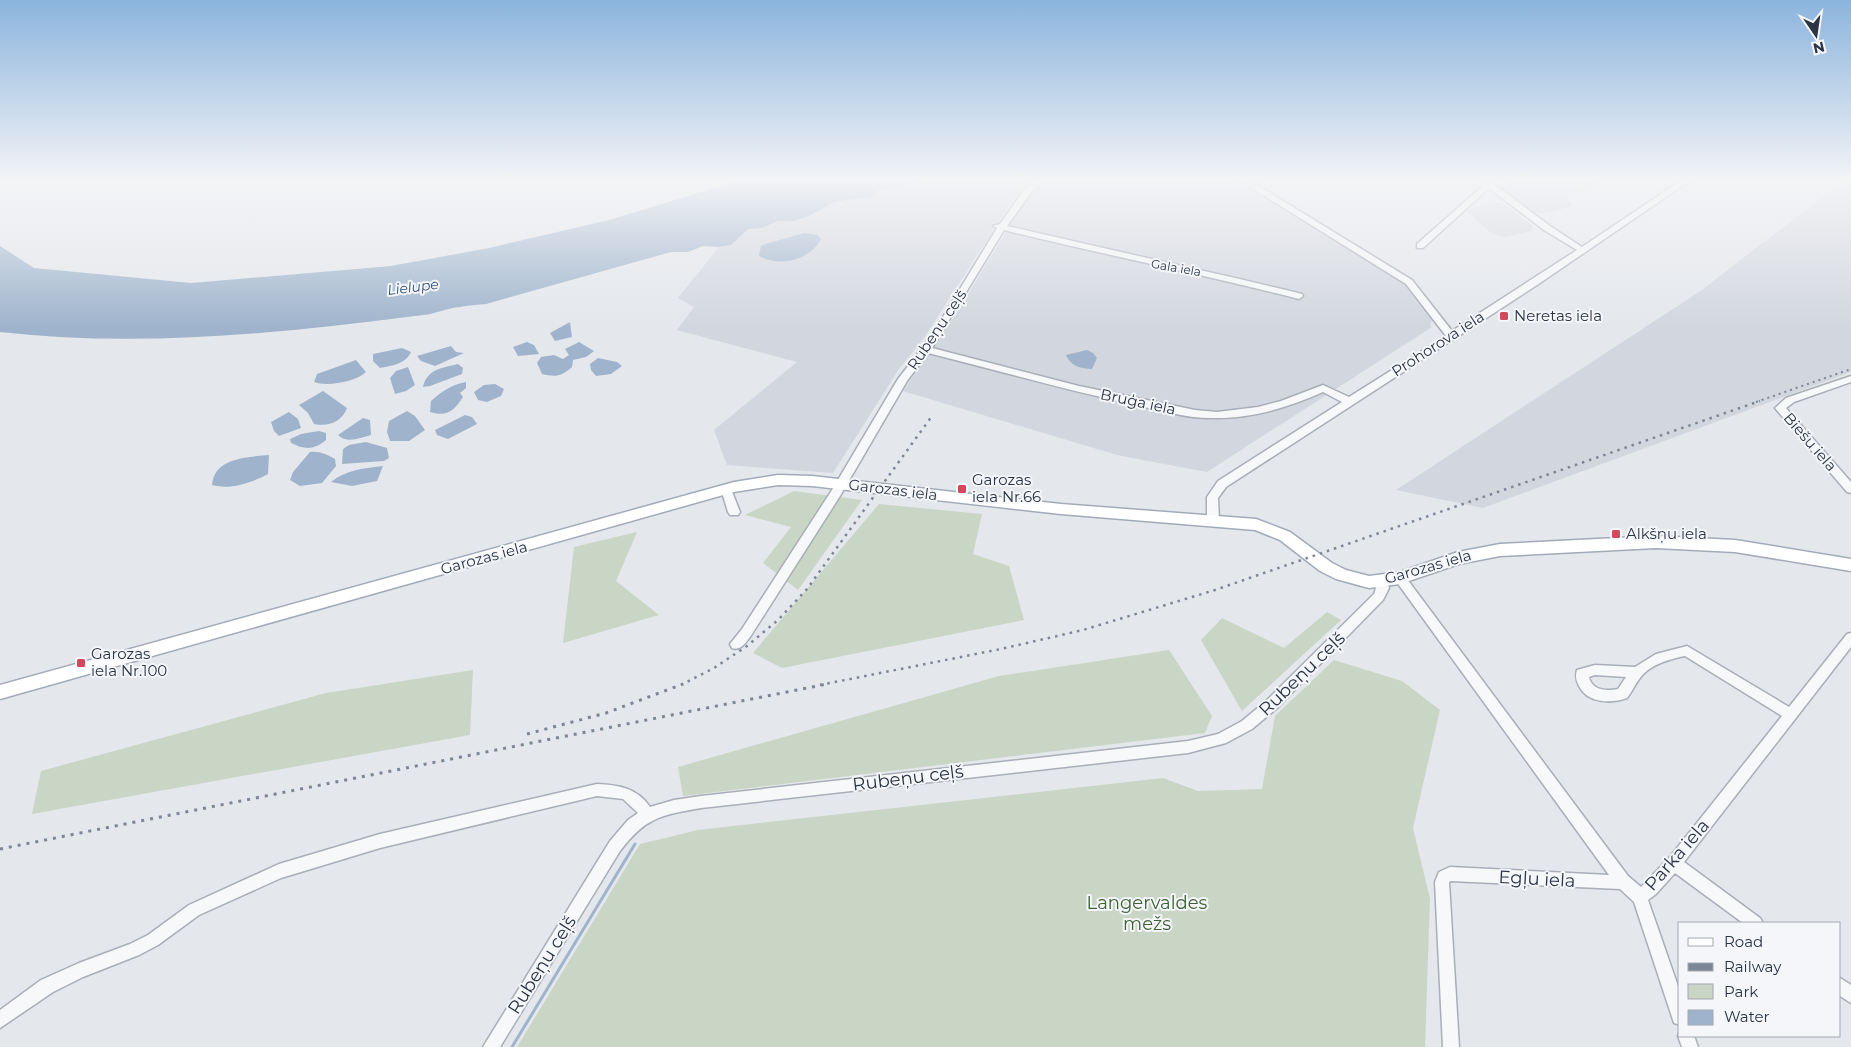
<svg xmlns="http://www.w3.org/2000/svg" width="1851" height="1047" font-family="Montserrat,sans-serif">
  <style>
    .built { fill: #d2d6de }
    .green { fill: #c9d6c5 }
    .water { fill: #9fb4cc }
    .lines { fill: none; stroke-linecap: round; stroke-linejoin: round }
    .stream { stroke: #9fb4cc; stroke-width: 3 }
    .minor-casing { stroke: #a9aeb7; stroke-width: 3 }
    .major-casing { stroke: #a3abb8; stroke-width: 3 }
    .minor { fill: #f7f8fa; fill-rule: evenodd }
    .major { fill: #fff; fill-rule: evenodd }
    .rail-far2 { stroke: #7d8696; stroke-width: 2; stroke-dasharray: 2 4; stroke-linecap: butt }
    .rail-far1 { stroke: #7d8696; stroke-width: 2.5; stroke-dasharray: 2.5 5; stroke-linecap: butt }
    .rail { stroke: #7d8696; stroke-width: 3; stroke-dasharray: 3 6; stroke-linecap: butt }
    .poi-dot { fill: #d1495b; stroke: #f4f6f9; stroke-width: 2 }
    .labels { text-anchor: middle; stroke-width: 4; stroke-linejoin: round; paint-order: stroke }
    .far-street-label { font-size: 12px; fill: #2b3445; stroke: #f4f6f9 }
    .far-water-label { font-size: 14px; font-style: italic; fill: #34527a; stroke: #f4f6f9 }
    .poi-label { font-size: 15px; fill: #2b3445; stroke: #f4f6f9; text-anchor: start }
    .street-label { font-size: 15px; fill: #2b3445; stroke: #f4f6f9 }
    .near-street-label { font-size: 18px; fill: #2b3445; stroke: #f4f6f9 }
    .near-park-label { font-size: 18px; fill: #3f6138; stroke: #f4f6f9 }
  </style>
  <rect width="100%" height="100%" fill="#e4e7ec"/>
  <!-- built -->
  <path class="built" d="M920,180H1029L1012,201L924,338L899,369L833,473L727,465L714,430L797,362L677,330L694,307L678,298L719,247L731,245L748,229L766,227L778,221H794L809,216L834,202L859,197H871L874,192L885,187L909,184Z
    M1046,180H1237L1400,279L1418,299L1432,319L1430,326L1432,327L1207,472L1117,455L903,391L956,314L1023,204Z
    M1511,180H1608L1593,183L1592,189L1565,194L1573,206L1548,213H1533L1501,189Z
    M1845,180H1851V372L1483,508L1396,490L1699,292Z
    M1493,203H1503L1533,226L1532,231L1505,237L1492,234L1466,210Z"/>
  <!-- green -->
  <path class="green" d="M794,491L862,500L798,590L763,563L791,527L745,515Z
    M879,504L982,514L973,554L1009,566L1024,620L782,668L753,653Z
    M637,532L616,581L659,615L563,643L574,547Z
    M1327,612L1341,620L1242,711L1201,640L1222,618L1284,648Z
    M1169,650L1212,716L1205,733L683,796L678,767L999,676Z
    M1334,660L1402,681L1440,710L1413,828L1430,899L1425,1047H517L640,844L698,830L1163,778L1198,791L1262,789L1275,716Z
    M473,670L470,735L32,814L41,771L326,693Z"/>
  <!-- water -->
  <path class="water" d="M741,180H920C905,186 889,187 874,192V196L834,202L809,216L794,221H778L762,228L748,229L731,245L719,247L703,246L688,252H671L486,304C477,305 469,305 460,307C447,308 435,314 423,315C283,333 141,348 0,332V246L34,268L191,283L391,266L489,248L609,220Z
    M805,233L817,235L821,239C809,261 780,267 759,256L761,246L765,244Z
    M570,322L572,337L555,341L550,333Z
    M527,342L534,345L539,354L518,356L513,347Z
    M579,342L594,351L586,357L573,360L572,367C561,377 555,377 542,374L537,363L541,357L554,355L563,359L569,355L565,349Z
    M451,346L456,352L464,353L435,366L421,361L417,356Z
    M402,348L411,352C406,364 391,366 380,368L373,361V354Z
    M1087,350L1093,353L1097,358L1092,369C1082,369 1070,366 1066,355Z
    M598,358L617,362L622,366L611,374L596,376L591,370L590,364Z
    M356,360L366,372C356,382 326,387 314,382L317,374Z
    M458,364L463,368L462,374L430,386L423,387C427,369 442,368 458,364Z
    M408,367L415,385L406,391L395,394L390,378L396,371Z
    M466,382V388L460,393L463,397C454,411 447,417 430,412L431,401C442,391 451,385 466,382Z
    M495,384L504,389L501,396L487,402L478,400L474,392L484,385Z
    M323,391L347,408C342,422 328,427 314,424L308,413L299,405Z
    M407,411L415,416L425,430L409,441H390L387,432L389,421Z
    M289,412L298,419L301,428L279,436L274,431L271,422Z
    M465,415L472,417L477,424L448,439L437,435L435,430Z
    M363,418L370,420L371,435C360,438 347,444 338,435Z
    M319,431L326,433V440C314,450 305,450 291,443L290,439L301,434Z
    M366,442L387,448L389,458L384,461L342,464L343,449L349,445Z
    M310,452C320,451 326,454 335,459L336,466L322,483L300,486L290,480L293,472Z
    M269,455L268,474C251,483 230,490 212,485C214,458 246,457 269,455Z
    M383,466L377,481L352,486L331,482C345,470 365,468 383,466Z"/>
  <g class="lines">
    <!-- stream -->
    <path class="stream" d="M512,1047L635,844"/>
    <!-- minor casing -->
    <g class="minor-casing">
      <path id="minor" d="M1035,180H1044L1030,194L1007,226C1105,249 1204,270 1302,294L1303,296L1299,299C1201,274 1102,254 1004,230L932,348L1079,386L1195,410L1217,412L1258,407L1281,401L1323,385L1349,397L1446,336L1406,284L1239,180H1249L1412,280L1452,331L1577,250L1544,230L1489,188L1423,248H1417V244L1484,185L1479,180H1496L1494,184L1550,226L1582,247L1682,180H1691L1537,285L1226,487L1218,498L1219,521L1213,525L1207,521V497L1218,481L1342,402L1323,392C1290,407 1253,418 1217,418C1187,419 1159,410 1131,404C1062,389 996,370 928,353L907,381L840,496L750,637C745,643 741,651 732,648L730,644L742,629L832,490L898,379L932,335L997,228L993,226L1000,224L1024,190Z
        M1851,376V382L1794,402L1786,408L1851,482V493L1847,492L1775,408L1786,398Z
        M726,485L731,489L740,512L738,515H730L728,512L721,489Z
        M1400,573L1404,575L1628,876L1641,887L1669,858L1782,716L1685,656C1670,659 1649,665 1640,678C1635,684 1632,692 1627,698C1611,704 1587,703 1579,686C1576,680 1575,676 1577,670L1595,665L1635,667L1656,654L1687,646L1789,707L1847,634L1851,633V647L1684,862L1760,918L1763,923H1743L1675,873L1656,894L1648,900L1680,992V1025L1674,1023L1672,1017L1634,902L1620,889L1451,881L1449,882L1459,1047H1443L1435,882L1439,872L1450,867L1609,875L1396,581L1394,578L1396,575ZM1595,675L1626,677L1618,689C1607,691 1592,691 1589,677Z
        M1382,576L1386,578L1389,588L1383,600L1276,709L1252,729L1226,743L1188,753L701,808C661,815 646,817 620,851L500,1047H483L610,841L628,820L638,813L623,799L597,796L380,848L281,878L199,915L158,945L139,955L83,977L53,992L0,1028V1010L41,980L79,963L130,944L148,935L189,905L279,864L380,834L597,784C619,785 637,788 650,807L674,800L701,796L1188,741L1218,734L1242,721L1266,701L1374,594C1377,588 1375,583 1378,578Z
        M1840,978L1851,985V1003L1840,996Z
        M1680,1031V1036H1694L1698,1047H1682L1678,1036Z"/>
    </g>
    <!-- major casing -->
    <g class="major-casing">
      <path id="major" d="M778,475L812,476L1061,504L1256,519L1290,532L1332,563L1346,570L1369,576L1400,572L1458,552L1500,544L1656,536L1735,540L1851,559V571L1735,552L1656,548L1500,556L1459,564L1400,584L1369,588L1336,579L1320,571L1280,540L1255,530L1061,514L812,486L778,485L734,492L0,699V685L734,482Z"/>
    </g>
    <!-- minor -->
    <use href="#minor" class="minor"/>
    <!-- major -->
    <use href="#major" class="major"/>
    <!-- rail-far2 -->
    <path class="rail-far2" d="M1756,402L1851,369"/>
    <!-- rail-far1 -->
    <path class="rail-far1" d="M681,685L714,668L747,646L778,620L807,589L932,416
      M820,685L1001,649L1083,630L1215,590L1760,401"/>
    <!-- rail -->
    <path class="rail" d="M527,734L606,713L683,684
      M0,849L827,684"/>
  </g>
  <!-- sky -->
  <linearGradient id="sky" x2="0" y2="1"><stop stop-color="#8bb4dd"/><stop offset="0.55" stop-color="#f3f4f6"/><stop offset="1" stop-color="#f3f4f6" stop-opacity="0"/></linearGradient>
  <rect width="1851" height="327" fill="url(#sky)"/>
  <!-- markers -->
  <g class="poi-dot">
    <rect x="1499" y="311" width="10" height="10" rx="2.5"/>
    <rect x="957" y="484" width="10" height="10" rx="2.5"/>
    <rect x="1611" y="529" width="10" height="10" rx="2.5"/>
    <rect x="76" y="658" width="10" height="10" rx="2.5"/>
  </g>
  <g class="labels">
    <!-- far-street labels -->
    <g class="far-street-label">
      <text transform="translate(1176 268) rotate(10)" y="4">Gala iela</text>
    </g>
    <!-- far-water labels -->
    <g class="far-water-label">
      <text transform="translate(413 287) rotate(-7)" y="5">Lielupe</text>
    </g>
    <!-- poi labels -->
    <g class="poi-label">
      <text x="1514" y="321">Neretas iela</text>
      <text x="972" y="485">Garozas<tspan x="972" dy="17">iela Nr.66</tspan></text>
      <text x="1626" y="539">Alkšņu iela</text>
      <text x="91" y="659">Garozas<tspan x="91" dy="17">iela Nr.100</tspan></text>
    </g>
    <!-- street labels -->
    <g class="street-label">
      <text transform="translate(937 330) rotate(-56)" y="5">Rubeņu ceļš</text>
      <text transform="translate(1438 344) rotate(-33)" y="5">Prohorova iela</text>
      <text transform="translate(1138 402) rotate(12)" y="5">Bruģa iela</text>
      <text transform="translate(1810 442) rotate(49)" y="5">Biešu iela</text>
      <text transform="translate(893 490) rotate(7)" y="5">Garozas iela</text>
      <text transform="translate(484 558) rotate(-15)" y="5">Garozas iela</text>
      <text transform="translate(1428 567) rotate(-16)" y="5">Garozas iela</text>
    </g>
    <!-- near-street labels -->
    <g class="near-street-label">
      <text transform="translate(1302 674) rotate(-44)" y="6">Rubeņu ceļš</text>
      <text transform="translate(908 778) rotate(-7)" y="6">Rubeņu ceļš</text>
      <text transform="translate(1677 855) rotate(-49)" y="6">Parka iela</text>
      <text transform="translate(1537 879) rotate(3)" y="6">Egļu iela</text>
      <text transform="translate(542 965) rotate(-58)" y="6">Rubeņu ceļš</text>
    </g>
    <!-- near-park labels -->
    <g class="near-park-label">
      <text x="1147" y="909">Langervaldes<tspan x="1147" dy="21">mežs</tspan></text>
    </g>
  </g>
  <!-- legend -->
  <rect x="1678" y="922" width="162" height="115" fill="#f4f6f9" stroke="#a4a8b1"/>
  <rect x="1688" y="938" width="25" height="8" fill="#ffffff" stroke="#a4a8b1"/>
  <text x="1724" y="947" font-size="15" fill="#2b3445">Road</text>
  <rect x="1688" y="963" width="25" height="8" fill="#7d8696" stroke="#a4a8b1"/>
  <text x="1724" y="972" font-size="15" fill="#2b3445">Railway</text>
  <rect x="1688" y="984" width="25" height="15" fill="#c9d6c5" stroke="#a4a8b1"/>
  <text x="1724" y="997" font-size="15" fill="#2b3445">Park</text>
  <rect x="1688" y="1010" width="25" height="15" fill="#9fb4cc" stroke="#a4a8b1"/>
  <text x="1724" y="1022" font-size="15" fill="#2b3445">Water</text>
  <!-- north arrow -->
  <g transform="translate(1816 35) rotate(167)" stroke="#f4f6f9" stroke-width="4" paint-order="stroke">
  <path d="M0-4L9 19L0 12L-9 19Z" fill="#2b3445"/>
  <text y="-8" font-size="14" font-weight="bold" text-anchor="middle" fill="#2b3445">N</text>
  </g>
</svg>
